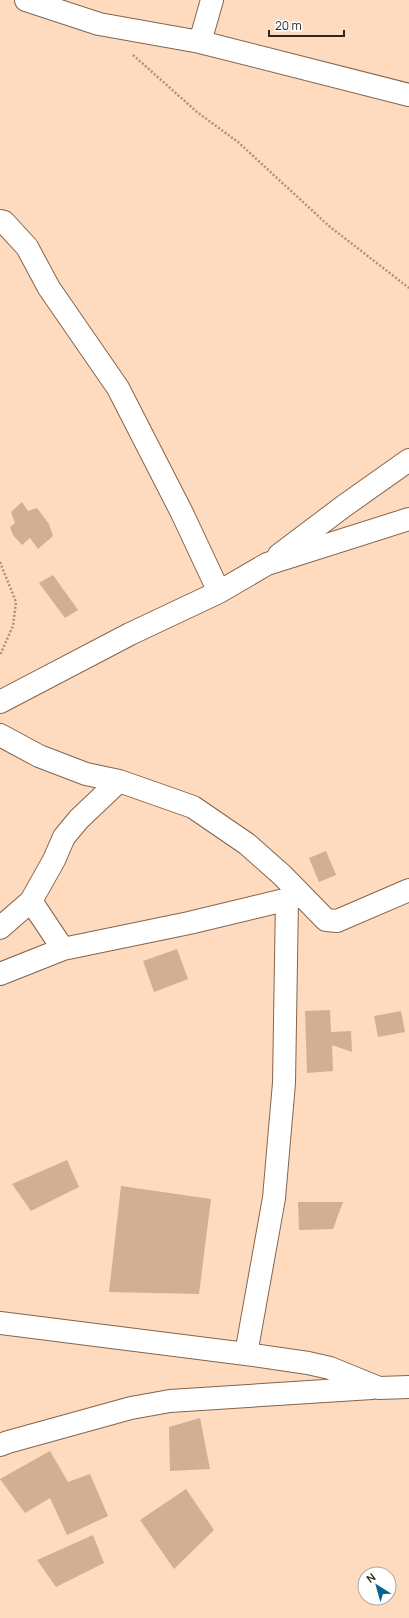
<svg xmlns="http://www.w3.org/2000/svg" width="409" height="1618" font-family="Manrope,sans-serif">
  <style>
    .building { fill: #d1af93 }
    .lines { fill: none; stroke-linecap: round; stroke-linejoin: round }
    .street-casing { stroke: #84654c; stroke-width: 24 }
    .path { stroke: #ac917c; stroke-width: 2.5; stroke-dasharray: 2 2; stroke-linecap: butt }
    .street { stroke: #fff; stroke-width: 22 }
  </style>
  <rect width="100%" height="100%" fill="#fedabe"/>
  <!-- building -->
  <path class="building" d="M22,502L28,511L37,508L49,524L53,536L38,549L30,538L22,545L13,535L10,527L15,523L11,512Z
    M53,575L78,610L65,618L39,583Z
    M326,851L336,875L319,882L309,858Z
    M177,949L188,979L154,992L143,961Z
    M330,1010L331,1032L351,1031L352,1052L332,1045L333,1071L307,1073L305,1011Z
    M401,1011L405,1032L378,1037L374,1016Z
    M67,1160L79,1187L31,1211L12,1184Z
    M121,1186L211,1199L199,1294L109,1292Z
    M298,1202H343L333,1229L299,1230Z
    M200,1418L210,1469L170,1471L169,1427Z
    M50,1451L68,1482L90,1474L108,1516L67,1535L50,1498L25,1513L0,1479Z
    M186,1489L214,1530L174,1569L140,1520Z
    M93,1535L104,1563L56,1587L37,1560Z"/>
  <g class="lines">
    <!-- street casing -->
    <g class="street-casing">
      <path id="street" d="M26,0L99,24L200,42L409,95
        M200,42L212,0
        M0,221L4,222L27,247L49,288L118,388L182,513L219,592
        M279,555L344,506L409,460
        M0,702L130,634L219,592L267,564L409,519
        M0,735L39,756L86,774L119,781L193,807L247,844L282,875L326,920L337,921L409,890
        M0,928L31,901L54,860L64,837L79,819L119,781
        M63,949L189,923L301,896
        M0,974L63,949L31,901
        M0,1323L246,1354L308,1363L330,1368L379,1388L409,1387
        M246,1354L274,1198L284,1083L287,899
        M0,1445L8,1442L131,1408L170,1401L372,1388"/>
    </g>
    <!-- path -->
    <path class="path" d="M133,55L197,112L238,142L329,226L409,288
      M0,562L16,602L13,626L0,655"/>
    <!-- street -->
    <use href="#street" class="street"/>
  </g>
  <!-- north arrow -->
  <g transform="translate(377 1586) rotate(323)"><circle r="19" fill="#ffffff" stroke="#ada8a3"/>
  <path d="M0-3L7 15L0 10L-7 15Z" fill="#086393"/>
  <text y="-6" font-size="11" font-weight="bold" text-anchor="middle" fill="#32251a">N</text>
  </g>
  <!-- scale -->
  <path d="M269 30v6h75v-6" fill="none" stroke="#32251a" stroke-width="2"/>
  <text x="275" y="30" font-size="12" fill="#32251a" stroke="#ffffff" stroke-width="3" paint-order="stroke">20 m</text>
</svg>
